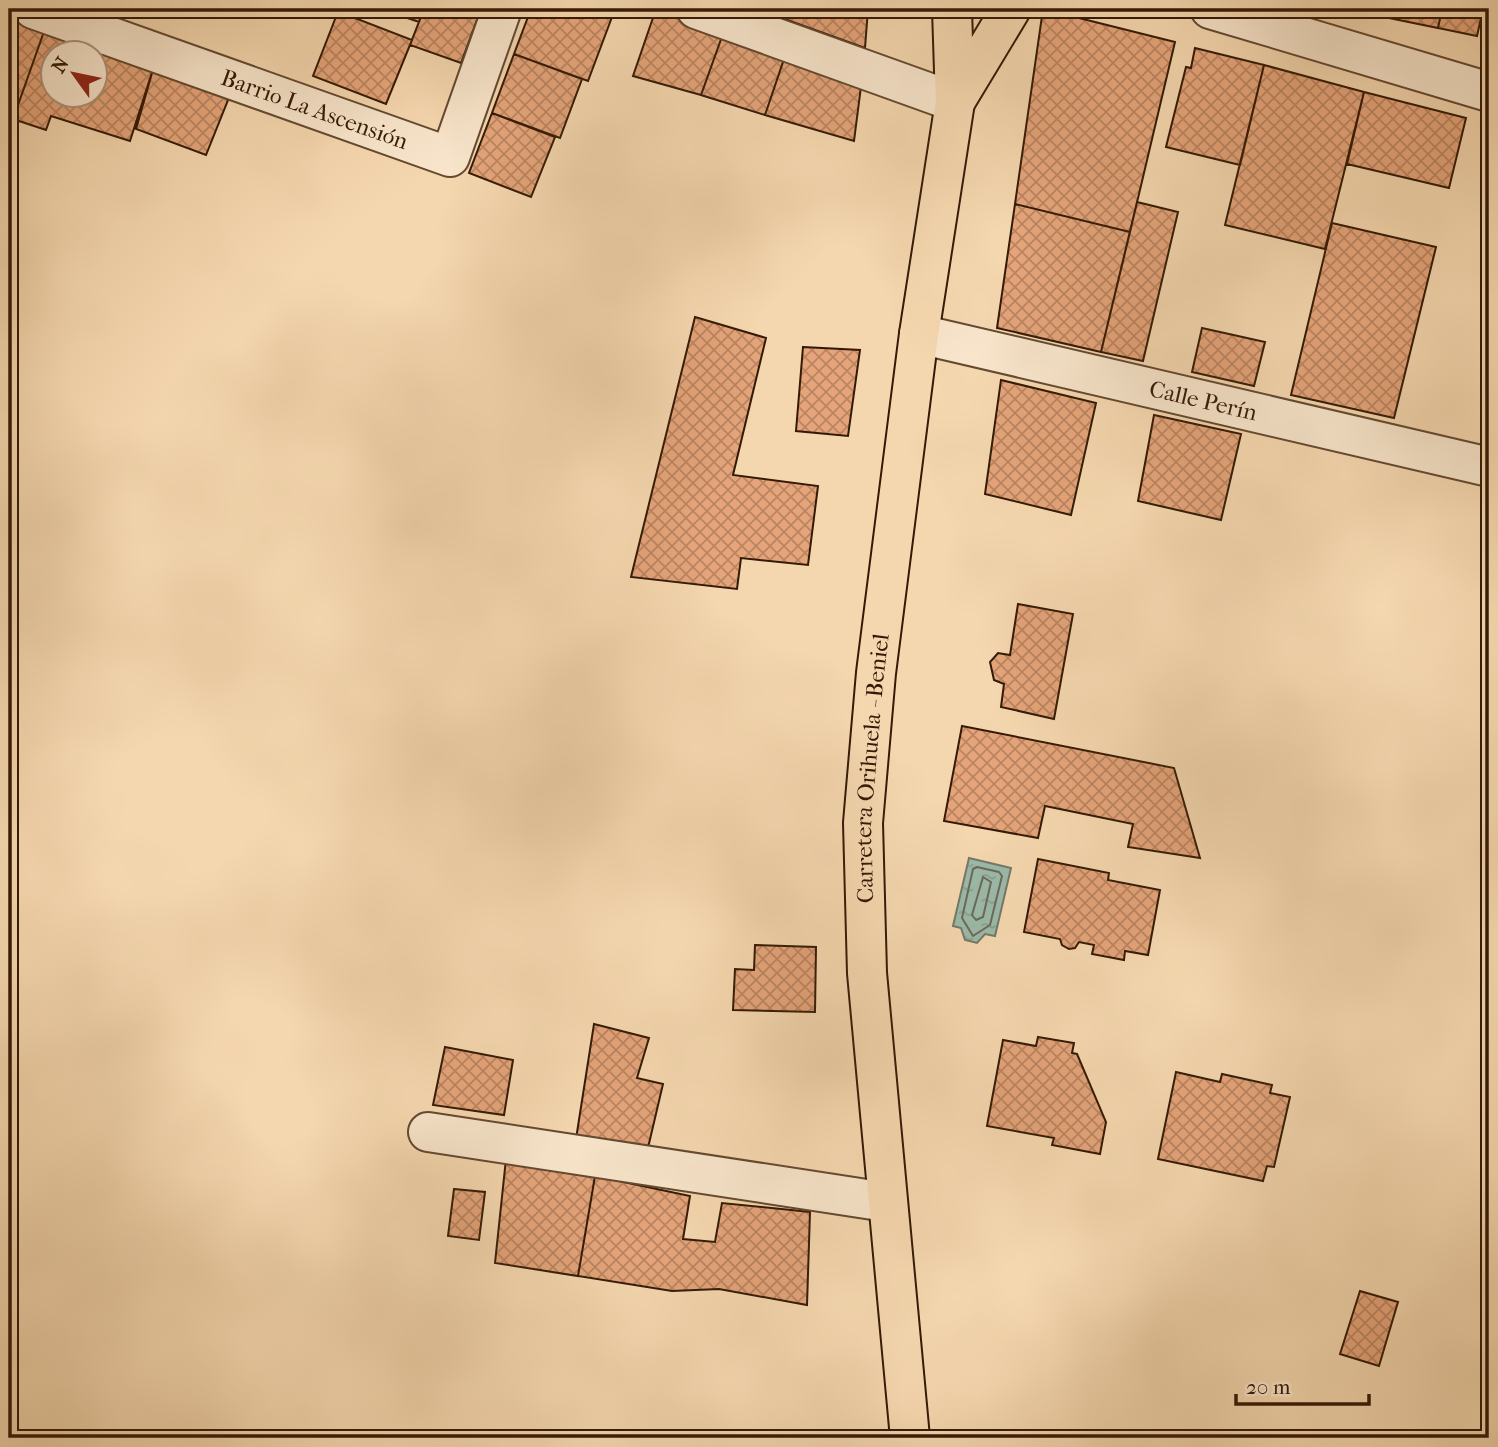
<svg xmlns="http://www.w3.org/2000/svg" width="1498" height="1447" font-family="'IM FELL French Canon',serif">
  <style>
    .water { fill: url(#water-ripples); stroke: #727a68; stroke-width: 2 }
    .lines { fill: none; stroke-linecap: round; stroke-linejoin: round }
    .shore { stroke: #686a58; stroke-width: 2 }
    .building { fill: url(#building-cross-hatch); stroke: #341a06; stroke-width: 2; fill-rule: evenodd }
    .minor-casing { stroke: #644930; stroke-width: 42 }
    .major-casing { stroke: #341a06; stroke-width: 42 }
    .minor { stroke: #f8e5cb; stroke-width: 38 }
    .major { stroke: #f5d7af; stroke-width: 38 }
    .labels { text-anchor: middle; stroke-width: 5; stroke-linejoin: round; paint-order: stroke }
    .street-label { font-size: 23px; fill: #341a06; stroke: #f8e5cb }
  </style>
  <defs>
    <pattern id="water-ripples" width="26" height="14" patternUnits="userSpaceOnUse" patternTransform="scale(1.75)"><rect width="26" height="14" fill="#9cbaaa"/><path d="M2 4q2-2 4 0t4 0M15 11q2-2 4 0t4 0" fill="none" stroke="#879f91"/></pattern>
    <pattern id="building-cross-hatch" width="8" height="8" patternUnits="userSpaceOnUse" patternTransform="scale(1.75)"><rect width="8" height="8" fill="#e5a479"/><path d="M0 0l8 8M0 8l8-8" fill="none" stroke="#ba8561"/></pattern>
  </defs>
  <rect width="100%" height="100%" fill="#f5d7af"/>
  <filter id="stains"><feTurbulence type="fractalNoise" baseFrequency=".00286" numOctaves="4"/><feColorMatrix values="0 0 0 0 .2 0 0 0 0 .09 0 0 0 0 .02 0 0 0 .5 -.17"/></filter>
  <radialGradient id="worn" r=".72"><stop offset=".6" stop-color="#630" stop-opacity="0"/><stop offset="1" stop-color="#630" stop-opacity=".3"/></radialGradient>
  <!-- water -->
  <path class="water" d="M969,858L1011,868L995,936L985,934L977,943L965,940L961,928L953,926Z"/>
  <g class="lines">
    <!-- shore -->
    <path class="shore" d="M977,867L999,872L1002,876L990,925L973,936L962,918L973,869Z
      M983,877L991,882L983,917L976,920L972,915Z"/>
  </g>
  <!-- building -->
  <path class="building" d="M9,9L47,23L13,119L9,117Z
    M339,9H350L347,15L412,40L386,104L313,76Z
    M381,9H424L419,22Z
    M424,9H481L461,63L410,45Z
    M531,9H615L588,81L514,54Z
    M656,9L724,31L701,95L633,76Z
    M757,9H868L865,48Z
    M1043,9L1175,42L1130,232L1015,204Z
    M1387,9H1442L1438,28L1384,17Z
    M1442,9H1483L1477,36L1438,28Z
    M47,23L154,66L130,141L51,116L46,130L13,119ZM52,52H94V94H52Z
    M724,31L786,53L765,115L701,95Z
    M1489,31V53L1484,52Z
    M1195,48L1264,65L1240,165L1166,147L1186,67L1191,68Z
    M786,53L862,79L854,141L765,115Z
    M514,54L582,79L560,138L492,113Z
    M1264,65L1364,92L1325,249L1225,225Z
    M154,66L230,95L206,155L136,129Z
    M1364,92L1466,118L1449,188L1347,164Z
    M492,113L555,137L531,197L469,173Z
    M1137,202L1178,212L1143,361L1101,352Z
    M1015,204L1130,232L1101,352L997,328Z
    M1332,223L1436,247L1394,418L1291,395Z
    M695,317L766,338L733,475L818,486L808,565L741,558L737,589L631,577Z
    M1202,328L1265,342L1254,386L1192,372Z
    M803,347L860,350L848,436L796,431Z
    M1001,380L1096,403L1071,515L985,494Z
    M1154,415L1241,434L1221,520L1138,501Z
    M1018,604L1073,614L1054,719L1001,707L1004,684L994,680L990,662L998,653L1010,655Z
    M962,726L1174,768L1200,858L1128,847L1133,824L1045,806L1038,838L944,821Z
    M1038,859L1109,873L1108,880L1160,890L1148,955L1125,951L1124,960L1092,954L1094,945L1079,942L1075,948L1069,949L1062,945L1060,939L1024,932Z
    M755,945L816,947L815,1012L733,1010L735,969L754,970Z
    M594,1024L649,1038L637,1078L663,1084L647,1152L576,1139Z
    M1038,1037L1074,1043L1072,1053L1077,1054L1106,1122L1100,1154L1052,1145L1054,1138L987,1126L1003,1040L1036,1046Z
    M445,1047L513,1060L504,1115L433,1105Z
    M1176,1072L1220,1082L1222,1074L1272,1085L1270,1093L1290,1097L1274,1167L1267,1166L1263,1181L1158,1159Z
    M506,1159L595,1176L578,1276L495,1263Z
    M595,1176L690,1196L683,1239L715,1242L722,1203L810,1212L807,1305L719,1289L672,1291L578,1276Z
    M454,1189L485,1192L479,1240L448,1236Z
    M1360,1291L1398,1302L1379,1366L1340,1354Z"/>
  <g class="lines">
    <!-- minor casing -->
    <g class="minor-casing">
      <g id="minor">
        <path id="s1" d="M33,9L450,157L502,9"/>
        <path d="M696,9L955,102"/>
        <path d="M1210,9L1489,92"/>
        <path id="s2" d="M919,334L1489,467"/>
        <path d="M428,1132L886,1202"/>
      </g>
    </g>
    <!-- major casing -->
    <g class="major-casing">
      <g id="major">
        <path d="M955,102L1011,9"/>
        <path id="s3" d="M910,1438L867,973L863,823L876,673L919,334L955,102L952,9"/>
      </g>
    </g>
    <!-- minor -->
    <use href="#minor" class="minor"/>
    <!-- major -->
    <use href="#major" class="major"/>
  </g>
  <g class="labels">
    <!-- street labels -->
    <g class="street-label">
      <text dy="8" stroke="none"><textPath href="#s1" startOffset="299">Barrio La Ascensión</textPath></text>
      <text dy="8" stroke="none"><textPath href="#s2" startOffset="292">Calle Perín</textPath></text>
      <text dy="8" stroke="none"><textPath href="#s3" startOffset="672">Carretera Orihuela - Beniel</textPath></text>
    </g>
  </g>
  <!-- margin -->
  <rect width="1498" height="1447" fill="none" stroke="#f5d7af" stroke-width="35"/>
  <rect x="10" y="10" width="1477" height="1426" fill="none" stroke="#341a06" stroke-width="3.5"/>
  <rect x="18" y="18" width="1463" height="1412" fill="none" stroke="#341a06" stroke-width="2"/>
  <!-- north arrow -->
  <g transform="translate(74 74) rotate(303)"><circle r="33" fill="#f8e5cb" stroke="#aa947c" stroke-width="2"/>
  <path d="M0-5L12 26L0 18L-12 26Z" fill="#8f2418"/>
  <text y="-10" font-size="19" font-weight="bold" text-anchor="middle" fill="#341a06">N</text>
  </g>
  <!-- scale -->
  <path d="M1236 1394v10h133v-10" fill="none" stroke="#341a06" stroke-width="3.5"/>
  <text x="1246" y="1394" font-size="21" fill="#341a06" stroke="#f8e5cb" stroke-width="5" paint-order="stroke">20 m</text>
  <rect width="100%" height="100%" filter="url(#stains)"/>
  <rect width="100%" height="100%" fill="url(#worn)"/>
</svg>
